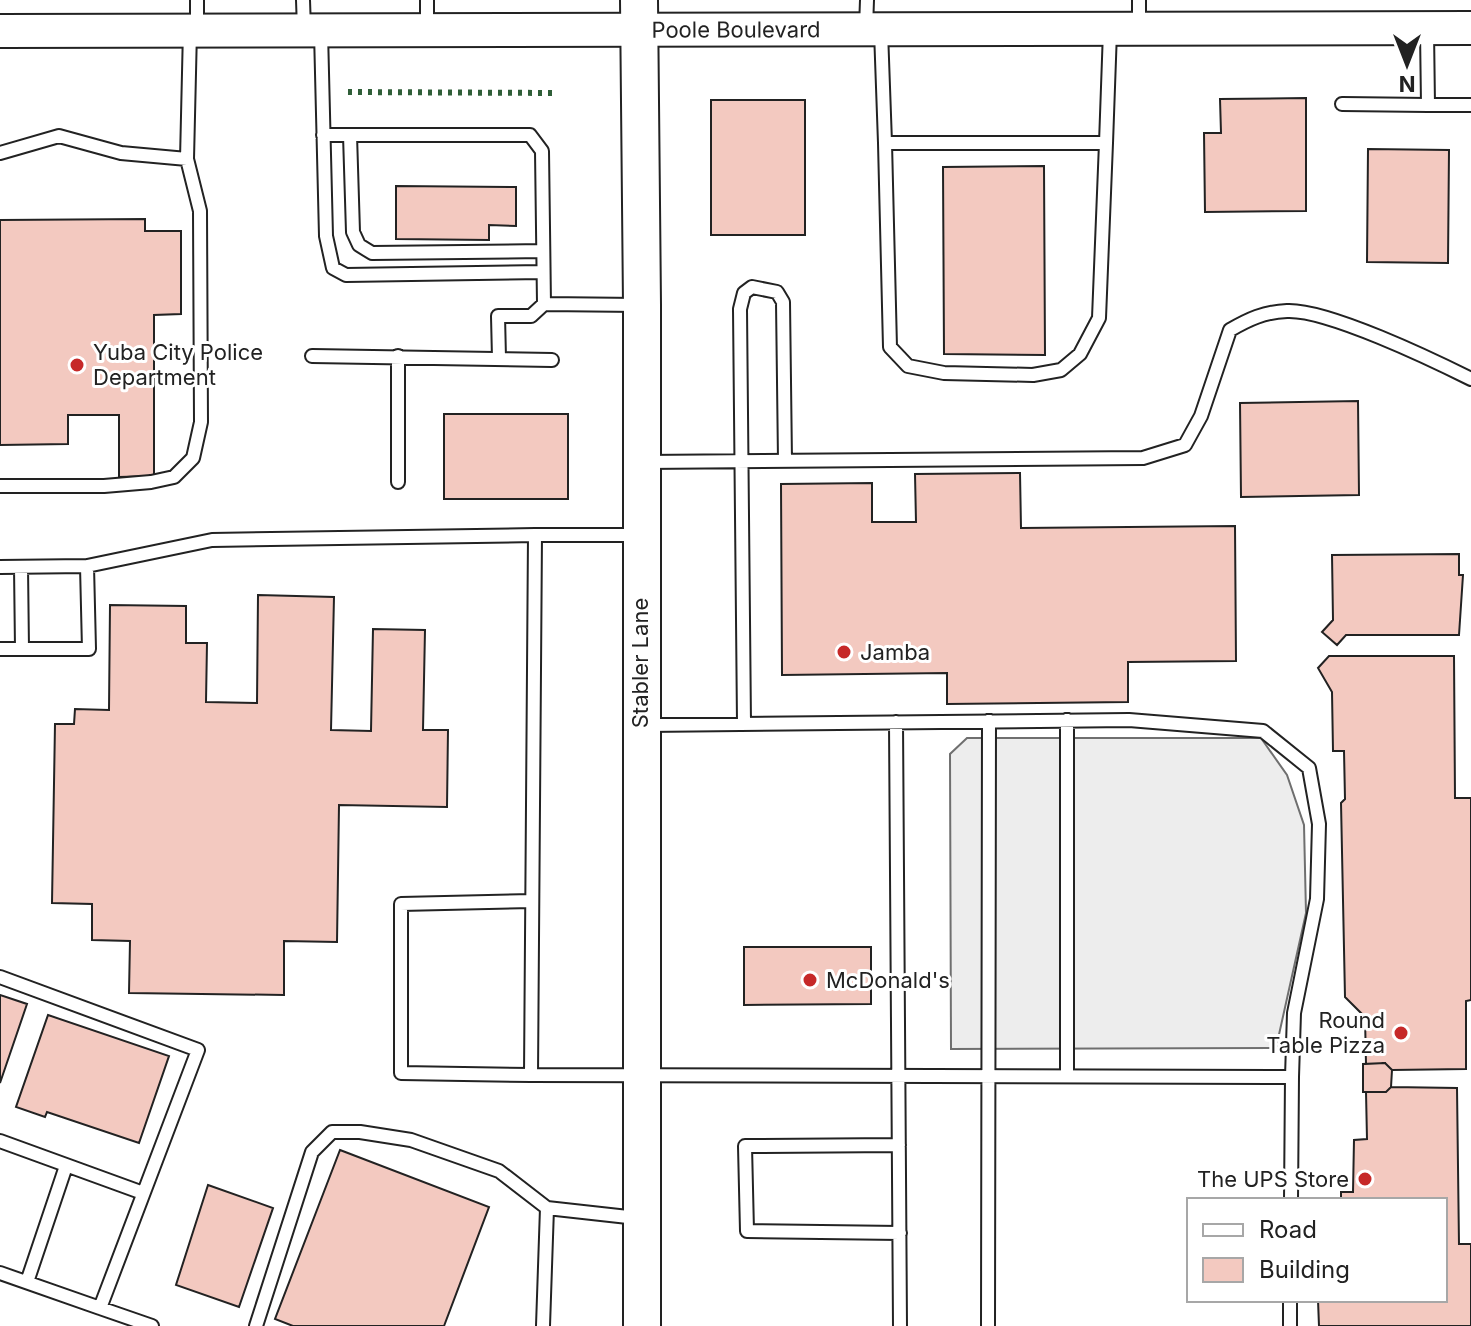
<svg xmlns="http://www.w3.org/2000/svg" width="1471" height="1326" font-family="Inter,sans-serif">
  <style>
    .parking { fill: #ededed; stroke: #6f6f6f; stroke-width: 2 }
    .building { fill: #f3c9c0; stroke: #222; stroke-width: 2 }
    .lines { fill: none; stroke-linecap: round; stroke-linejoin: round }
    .service-casing { stroke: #222; stroke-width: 16 }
    .tertiary-casing { stroke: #222; stroke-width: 36 }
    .secondary-casing { stroke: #222; stroke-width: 40 }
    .service { stroke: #fff; stroke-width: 12 }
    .tertiary { stroke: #fff; stroke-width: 32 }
    .secondary { stroke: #fff; stroke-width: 36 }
    .hedge { stroke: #2f5e38; stroke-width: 6; stroke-dasharray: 4 6; stroke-linecap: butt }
    .poi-dot { fill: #c62828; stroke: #fff; stroke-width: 3 }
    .labels { text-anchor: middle; stroke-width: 6; stroke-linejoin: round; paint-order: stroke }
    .street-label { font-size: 22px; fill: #222; stroke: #fff }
    .poi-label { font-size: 22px; fill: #222; stroke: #fff; text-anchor: start }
  </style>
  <rect width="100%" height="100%" fill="#fff"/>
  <!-- parking -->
  <path class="parking" d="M967,738H1261L1287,775L1304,825L1306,913L1276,1048L951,1049L950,754Z"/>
  <!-- building -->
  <path class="building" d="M1306,98V211L1205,212L1204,133H1221L1220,99Z
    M711,100H805V235H711Z
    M1368,149L1449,150L1448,263L1367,262Z
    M1044,166L1045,355L944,354L943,167Z
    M396,186L516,187V226L489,225V240L396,239Z
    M145,219V231H181V314L154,315V476L119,477V415H68V444L0,445V220Z
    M1358,401L1359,495L1241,497L1240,403Z
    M444,414H568V499H444Z
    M1020,473L1021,528L1235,526L1236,661L1128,662V702L947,704V673L782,675L781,484L872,483V522H916L915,474Z
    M1459,554V575H1463L1459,635H1346L1337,645L1322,632L1333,620L1332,555Z
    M258,595L334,597L331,730L371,731L373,629L425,630L423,730H448L447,807L339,805L337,942L284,941V995L129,993L130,941L92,940V904L52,903L55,724H74L75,709L109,710L110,605L186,606V643H207L206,702L257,703Z
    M258,595L334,597L331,730L371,731L373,629L425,630L423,730H448L447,807L339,805L337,942L284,941V995L129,993L130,941L92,940V904L52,903L55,724H74L75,709L109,710L110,605L186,606V643H207L206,702L257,703Z
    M1329,656H1454L1455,798H1471V1000L1466,1001V1069L1392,1070L1385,1063L1366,1064L1365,1017L1345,997L1341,803L1345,799L1344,751H1333L1332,692L1318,668Z
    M744,947H871V1004L744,1005Z
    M0,995L27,1004L0,1083Z
    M48,1015L169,1056L139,1143L47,1112L45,1117L16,1107Z
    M1385,1063L1392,1070L1391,1087L1386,1092H1363V1064Z
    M1391,1087L1457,1088L1459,1244H1471V1326H1319L1318,1300H1445V1200H1341V1192H1353L1354,1140L1367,1139L1366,1092H1386Z
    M340,1150L489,1207L444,1326H293L275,1319Z
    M208,1185L273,1208L239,1307L176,1285Z"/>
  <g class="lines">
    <!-- service casing -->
    <g class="service-casing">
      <path id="service" d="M197,0V30
        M303,0L304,29
        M427,0V29
        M866,28L867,0
        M1139,28V0
        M881,31L885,143H1106L1110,31
        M321,32L326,236L333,268L346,275L543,272
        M1342,104L1428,105L1427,31
        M1428,105H1471
        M323,135H530L542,151L544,304L531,316H498L499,358
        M350,135L353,232L359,245L372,253L543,251
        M885,143L890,347L908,366L944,373L1033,375L1061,370L1080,354L1099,318L1106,143
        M0,153L59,136L121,153L187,159L190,30
        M544,304L639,305
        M312,356L552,360
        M398,356V482
        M644,462L1143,458L1185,445L1201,416L1230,330C1249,319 1264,312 1287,311C1327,309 1433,360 1471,379
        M0,486H104L151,482L174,477L193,458L201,422L200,211L187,159
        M640,535H535L531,1075L1292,1077L1291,1200
        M0,567L87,566L212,540L535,535
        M21,567L22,649
        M0,649H89L87,566
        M896,722L900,1326
        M744,723L740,309L744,293L752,287L777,292L783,302L785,461
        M646,725L1129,720L1263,731L1309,768L1319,824L1317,899L1294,1013L1292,1077
        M0,977L198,1050L100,1308L0,1273
        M531,1075L401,1073V904L532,901
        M1067,1076V720
        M0,1141L143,1193
        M899,1145L745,1146L747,1231L900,1233
        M27,1282L66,1166
        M100,1308L152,1326
        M256,1326L312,1152L332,1132H360L411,1140L499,1171L547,1208
        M543,1326L547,1208L637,1218
        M988,1326L989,721
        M1290,1326V1300"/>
    </g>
    <!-- tertiary casing -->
    <g class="tertiary-casing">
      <g id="tertiary">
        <path id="s1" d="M0,31L1471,28"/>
      </g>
    </g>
    <!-- secondary casing -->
    <g class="secondary-casing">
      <path id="secondary" d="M639,0L642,305V1326"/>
    </g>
    <!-- service -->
    <use href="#service" class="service"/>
    <!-- tertiary -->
    <use href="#tertiary" class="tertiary"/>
    <!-- secondary -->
    <use href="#secondary" class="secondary"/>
    <!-- hedge -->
    <path class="hedge" d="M348,92L555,93"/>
  </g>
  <!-- markers -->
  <g class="poi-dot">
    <circle cx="77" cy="365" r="8"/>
    <circle cx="844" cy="652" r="8"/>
    <circle cx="810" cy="980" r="8"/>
    <circle cx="1401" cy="1033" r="8"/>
    <circle cx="1365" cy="1179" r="8"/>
  </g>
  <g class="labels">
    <!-- street labels -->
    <g class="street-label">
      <text dy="8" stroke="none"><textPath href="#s1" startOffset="736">Poole Boulevard</textPath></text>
      <text transform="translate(640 663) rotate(-90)" y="8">Stabler Lane</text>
    </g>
    <!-- poi labels -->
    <g class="poi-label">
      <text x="93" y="360">Yuba City Police<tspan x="93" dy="25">Department</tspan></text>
      <text x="860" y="660">Jamba</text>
      <text x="826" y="988">McDonald's</text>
      <text x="1385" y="1028" text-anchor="end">Round<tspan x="1385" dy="25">Table Pizza</tspan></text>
      <text x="1349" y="1187" text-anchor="end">The UPS Store</text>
    </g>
  </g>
  <!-- legend -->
  <rect x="1187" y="1198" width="260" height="104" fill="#ffffff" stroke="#a7a7a7" stroke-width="2"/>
  <rect x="1203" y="1224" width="40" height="12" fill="#ffffff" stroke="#a7a7a7" stroke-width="2"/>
  <text x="1259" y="1238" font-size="24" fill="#222222">Road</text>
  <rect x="1203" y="1258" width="40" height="24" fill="#f3c9c0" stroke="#a7a7a7" stroke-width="2"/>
  <text x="1259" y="1278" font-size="24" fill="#222222">Building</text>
  <!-- north arrow -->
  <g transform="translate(1407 64) rotate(180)" stroke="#ffffff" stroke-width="6" paint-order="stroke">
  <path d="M0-6L14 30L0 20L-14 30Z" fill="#222222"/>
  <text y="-12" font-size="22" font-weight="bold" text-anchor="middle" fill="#222222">N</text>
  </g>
</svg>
